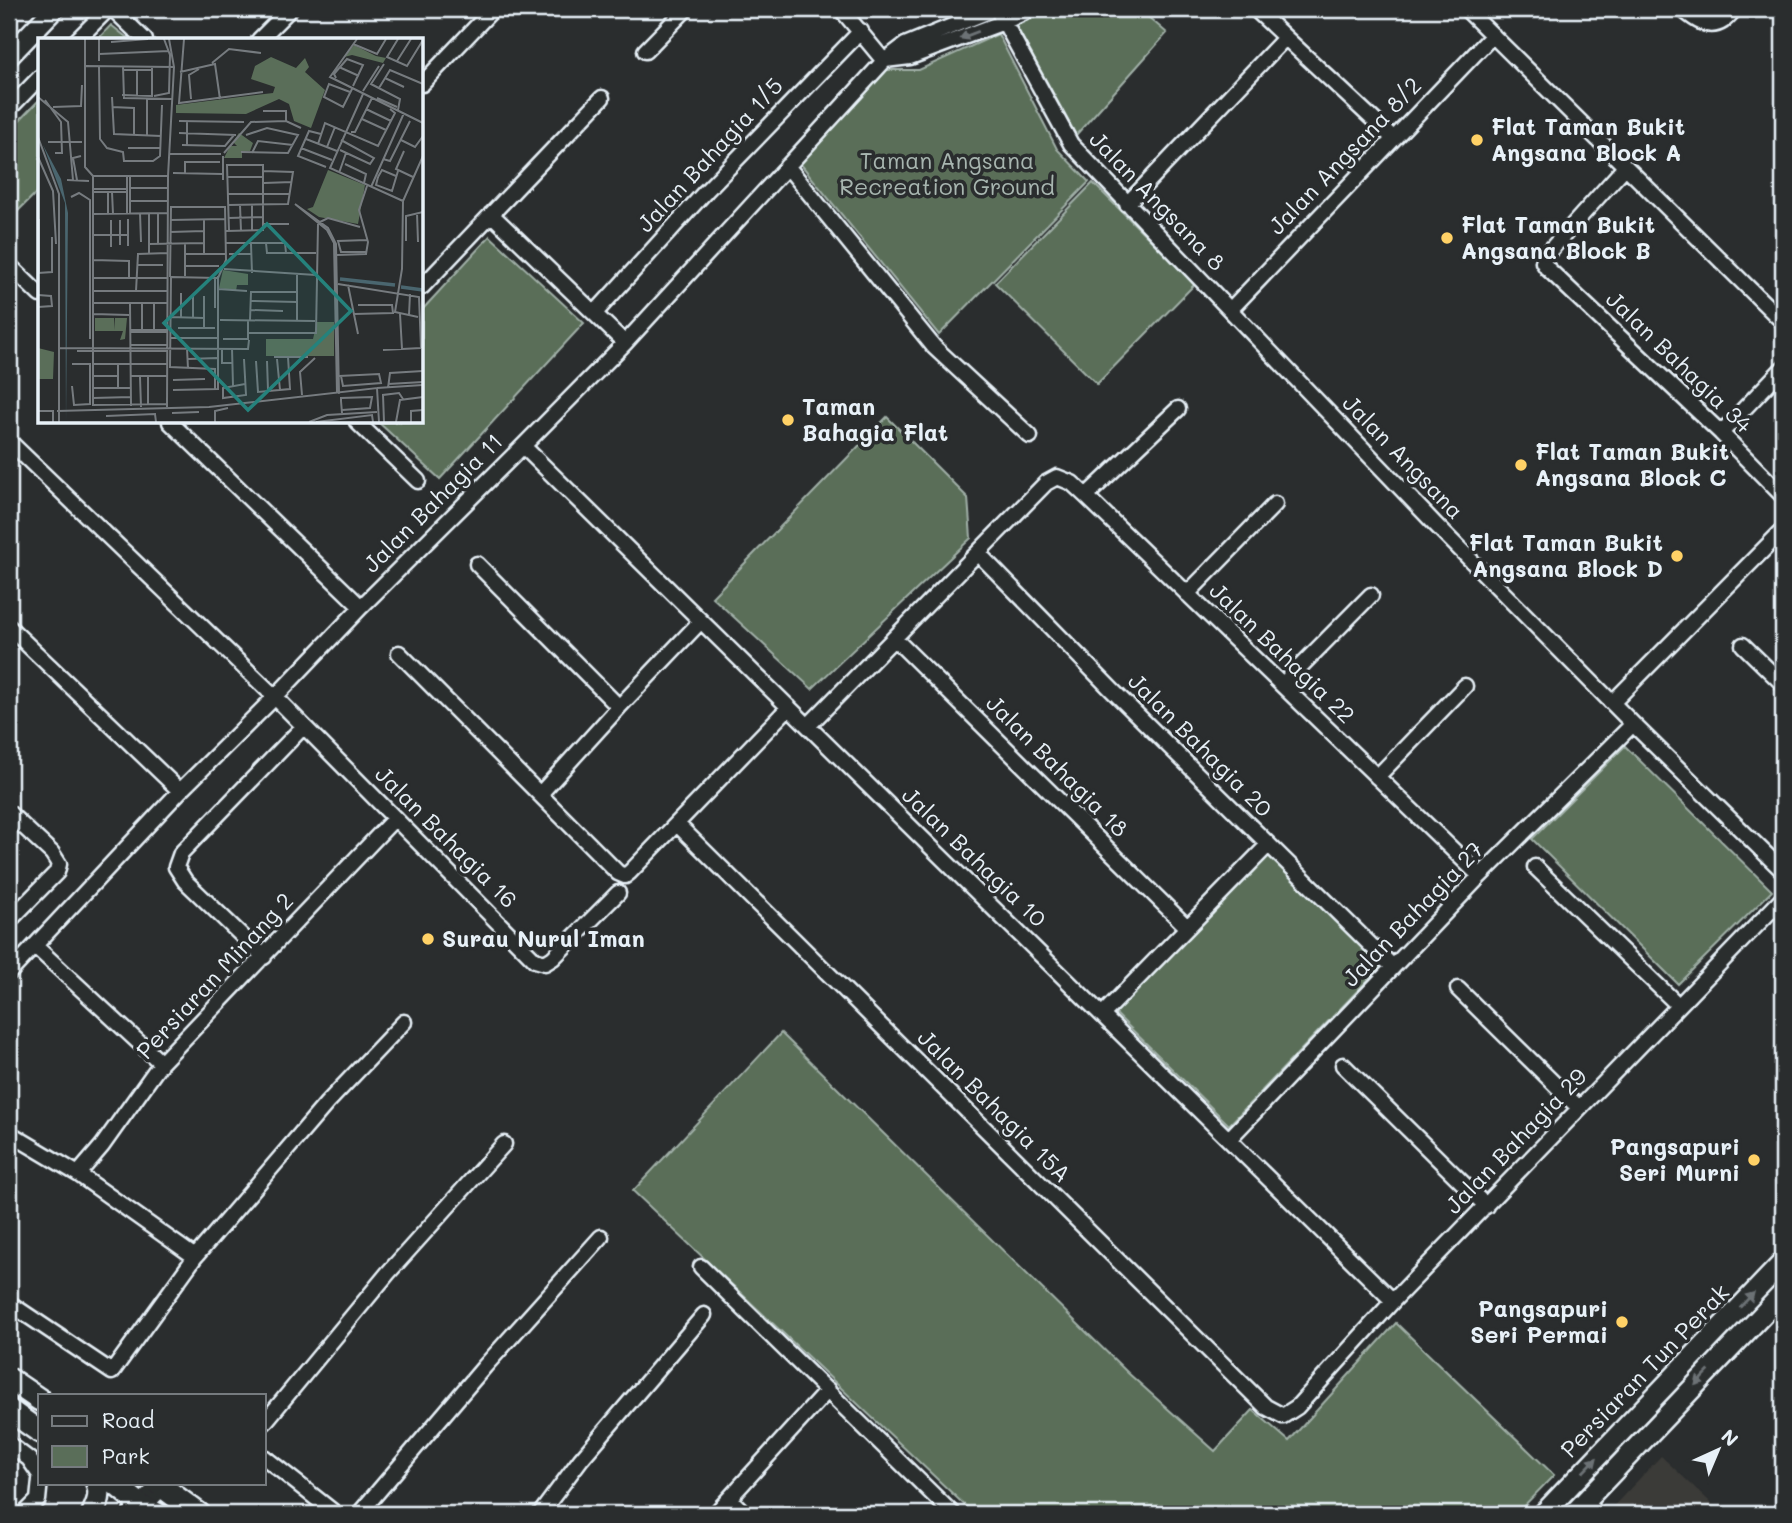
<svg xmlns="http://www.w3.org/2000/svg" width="1792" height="1523" font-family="Mali,sans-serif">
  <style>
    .built { fill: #3b3a37 }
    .green { fill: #5a6e59; stroke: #a1b0a8; stroke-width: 2 }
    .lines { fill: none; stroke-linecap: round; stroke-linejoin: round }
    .minor-casing { stroke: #e8f1f8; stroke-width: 19 }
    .tertiary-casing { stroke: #e8f1f8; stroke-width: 24 }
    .secondary-casing { stroke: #e8f1f8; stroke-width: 26 }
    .minor { stroke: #2a2d2e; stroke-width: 14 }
    .tertiary { stroke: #2a2d2e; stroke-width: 19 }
    .secondary { stroke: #2a2d2e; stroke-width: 21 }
    .oneway { fill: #6c7275 }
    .poi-dot { fill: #ffd166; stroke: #2a2d2e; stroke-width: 2.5 }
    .labels { text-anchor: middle; stroke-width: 7; stroke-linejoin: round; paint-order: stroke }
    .poi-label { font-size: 23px; font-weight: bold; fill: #e8f1f8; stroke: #2a2d2e; text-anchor: start }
    .street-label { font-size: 23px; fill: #e8f1f8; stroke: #2a2d2e }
    .park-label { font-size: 23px; fill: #a8b6b0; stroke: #2a2d2e }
    .inset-river { fill: none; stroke: #4a666f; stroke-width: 3.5 }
    .inset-road { fill: none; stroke: #767b7f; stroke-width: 2 }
    .view { fill: #25827c; fill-opacity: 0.15; stroke: #25827c; stroke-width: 3.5 }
    .inset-edge { fill: none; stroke: #e8f1f8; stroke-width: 3.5 }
  </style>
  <rect width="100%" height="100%" fill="#2a2d2e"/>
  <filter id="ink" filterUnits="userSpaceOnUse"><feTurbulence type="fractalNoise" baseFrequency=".0143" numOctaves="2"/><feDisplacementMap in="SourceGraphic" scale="14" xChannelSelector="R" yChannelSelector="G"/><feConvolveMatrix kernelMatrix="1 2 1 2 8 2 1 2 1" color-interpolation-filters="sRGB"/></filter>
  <g filter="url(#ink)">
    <!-- built -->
    <path class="built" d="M1661,1456L1723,1514H1606Z"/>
    <!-- green -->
    <path class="green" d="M1047,9H1139L1167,33L1076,135L1015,24Z
      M111,25L130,40H97Z
      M998,34L1057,149L1089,182L939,335L799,162L885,70H919Z
      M40,99V189L9,220V131Z
      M1093,183L1195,284L1097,384L995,283Z
      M490,236L584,323L440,479L378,422H422V310Z
      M887,417L968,498L971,538L812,689L712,597Z
      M1625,746L1772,891L1678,984L1532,839Z
      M1272,850L1384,963L1229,1125L1114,1012Z
      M781,1033L1128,1373L1215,1451L1253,1410L1289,1441L1396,1323L1554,1475L1516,1514H974L633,1191Z"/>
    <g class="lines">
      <!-- minor casing -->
      <g class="minor-casing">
        <path id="minor" d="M113,9L145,40
          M841,9L884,61
          M997,9L1071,144L1436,525L1633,724L1783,871
          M1255,9L1393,138
          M1466,9L1783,322
          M1682,9C1693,18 1708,31 1723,21C1727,18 1732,12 1735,9
          M77,40L108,9
          M259,40L290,9
          M645,51L686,9
          M885,60L910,57L1004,22L1032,9
          M422,84L493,9
          M9,109L40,77
          M787,166L934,347L1030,436
          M1625,167L1545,256L1543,262L1547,268L1721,433L1783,496
          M1127,204L1285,38
          M491,214L625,343
          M9,265L40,295
          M422,287L602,98
          M1230,310L1493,35
          M595,313L706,191L861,31
          M170,422L361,607
          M357,422L418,481
          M1721,433L1783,368
          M9,441L275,697L535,960L545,963L553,958L618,893
          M523,446L1393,1301
          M1086,496L1178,409
          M978,553L1112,690L1393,967
          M477,564L619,707
          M1187,594L1275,504
          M9,627L180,791
          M894,638L1187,927
          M1743,645L1783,684
          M399,653L618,873L625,876L630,872L789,707
          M1282,685L1371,595
          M1612,703L1783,530
          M808,726L1046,483L1057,477L1072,483L1086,496L1480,876
          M1377,777L1465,686
          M540,794L619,707L701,621
          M9,813L52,853L59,864L57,872L9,921
          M677,824L1266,1407L1283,1416L1297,1407L1393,1301L1783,898
          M1535,867L1678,1005
          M35,946L161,1063
          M264,957L185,881L176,867L181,853L303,727
          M9,973L180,791L275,697L361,607L523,446L625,343L884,61L905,45L994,9
          M1458,989L1579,1108
          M1102,1015L1268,845
          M1343,1065L1486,1206
          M9,1133L78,1174L195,1257
          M1229,1139L1480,876L1633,724
          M78,1174L102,1146L161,1063L395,818
          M701,1267L953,1514
          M9,1303L112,1372L195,1257L327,1103L404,1022
          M264,1423L388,1273L504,1144
          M9,1444L29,1459L40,1475
          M264,1457L336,1514
          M730,1499L745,1514
          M1584,1502L1597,1514
          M24,1514L38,1500L40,1480
          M359,1514L485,1366L601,1237
          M540,1514L581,1459L704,1315
          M715,1514L828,1390"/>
      </g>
      <!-- tertiary casing -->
      <g class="tertiary-casing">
        <path id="tertiary" d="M9,56L54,9
          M133,1514L161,1486
          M1543,1514L1783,1262
          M1573,1514L1783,1293"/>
      </g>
      <!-- secondary casing -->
      <g class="secondary-casing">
        <path id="secondary" d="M9,1379L40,1400
          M9,1410L40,1432
          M114,1483L142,1506L157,1514
          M157,1483L199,1514
          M93,1513C98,1502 101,1495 97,1483"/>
      </g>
      <!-- minor -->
      <use href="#minor" class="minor"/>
      <!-- tertiary -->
      <use href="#tertiary" class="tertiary"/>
      <!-- secondary -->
      <use href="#secondary" class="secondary"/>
    </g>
    <!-- one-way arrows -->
    <defs><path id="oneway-solid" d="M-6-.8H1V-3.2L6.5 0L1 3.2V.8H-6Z" transform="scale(1.75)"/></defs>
    <g class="oneway">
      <use href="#oneway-solid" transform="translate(969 35) rotate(159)"/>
      <use href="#oneway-solid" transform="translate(1747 1300) rotate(-46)"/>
      <use href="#oneway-solid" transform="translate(1702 1378) rotate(134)"/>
      <use href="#oneway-solid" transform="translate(1590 1465) rotate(-46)"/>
    </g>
  </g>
  <!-- markers -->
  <g class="poi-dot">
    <circle cx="1477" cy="140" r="7"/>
    <circle cx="1447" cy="238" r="7"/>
    <circle cx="788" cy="420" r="7"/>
    <circle cx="1521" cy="465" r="7"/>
    <circle cx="1677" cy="556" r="7"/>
    <circle cx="428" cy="939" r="7"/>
    <circle cx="1754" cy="1160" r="7"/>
    <circle cx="1622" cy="1322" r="7"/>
  </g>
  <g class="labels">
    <!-- poi labels -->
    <g class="poi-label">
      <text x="1491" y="135">Flat Taman Bukit<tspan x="1491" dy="26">Angsana Block A</tspan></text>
      <text x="1461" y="233">Flat Taman Bukit<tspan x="1461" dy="26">Angsana Block B</tspan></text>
      <text x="802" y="415">Taman<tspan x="802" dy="26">Bahagia Flat</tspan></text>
      <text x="1535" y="460">Flat Taman Bukit<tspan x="1535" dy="26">Angsana Block C</tspan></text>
      <text x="1663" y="551" text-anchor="end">Flat Taman Bukit<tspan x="1663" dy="26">Angsana Block D</tspan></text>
      <text x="442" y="947">Surau Nurul Iman</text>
      <text x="1740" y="1155" text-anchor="end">Pangsapuri<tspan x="1740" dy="26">Seri Murni</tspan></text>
      <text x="1608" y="1317" text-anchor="end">Pangsapuri<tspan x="1608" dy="26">Seri Permai</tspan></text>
    </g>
    <!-- street labels -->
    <g class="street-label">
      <text transform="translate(710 155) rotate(-47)" y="8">Jalan Bahagia 1/5</text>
      <text transform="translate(1345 156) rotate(-46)" y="8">Jalan Angsana 8/2</text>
      <text transform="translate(1157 201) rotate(46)" y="8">Jalan Angsana 8</text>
      <text transform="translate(1679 362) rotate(44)" y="8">Jalan Bahagia 34</text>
      <text transform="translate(1403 457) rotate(46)" y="8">Jalan Angsana</text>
      <text transform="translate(433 503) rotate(-45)" y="8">Jalan Bahagia 11</text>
      <text transform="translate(1282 653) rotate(44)" y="8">Jalan Bahagia 22</text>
      <text transform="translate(1200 745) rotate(45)" y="8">Jalan Bahagia 20</text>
      <text transform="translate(1057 766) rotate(45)" y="8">Jalan Bahagia 18</text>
      <text transform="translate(446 837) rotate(45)" y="8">Jalan Bahagia 16</text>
      <text transform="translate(974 857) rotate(44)" y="8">Jalan Bahagia 10</text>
      <text transform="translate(1413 914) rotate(-46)" y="8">Jalan Bahagia 27</text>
      <text transform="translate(215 976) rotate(-47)" y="8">Persiaran Minang 2</text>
      <text transform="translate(994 1106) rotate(45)" y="8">Jalan Bahagia 15A</text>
      <text transform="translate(1516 1141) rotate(-46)" y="8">Jalan Bahagia 29</text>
      <text transform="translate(1645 1371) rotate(-46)" y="8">Persiaran Tun Perak</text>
    </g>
    <!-- park labels -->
    <g class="park-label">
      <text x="947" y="169">Taman Angsana<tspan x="947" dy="26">Recreation Ground</tspan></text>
    </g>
  </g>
  <!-- overview -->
  <g transform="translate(38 38)">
    <rect width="385" height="385" fill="#2a2d2e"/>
    <path d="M316,7L338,18L348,20L345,25L314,17L306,19ZM233,19L258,30L267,20L271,29L267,34L287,52L273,90L256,83L251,66L241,61L208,76L138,75V67L235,55L237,49L213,41L217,28ZM201,95L215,105L212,113L204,114V120H186L192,108H199L195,104ZM290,132L327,147L320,186L281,179L269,171L275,169ZM185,232L210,236V247H199L198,253L181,250ZM57,280H76V292L77,280H89L87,301L82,302L85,293H57ZM279,284H296V318H228V301H275ZM0,310L16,314L15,341H0Z" fill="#5a6e59"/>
    <path d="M5,107L23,141L30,175L28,384L27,165Z" fill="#4a666f"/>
    <path class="inset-river" d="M302,241L357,247M363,249L385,252"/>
    <path class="inset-road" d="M47,1V129L55,138M61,1V23M146,1L141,65L225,54M319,1L292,39L385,85M360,1L349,19L369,28L385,2M73,4L110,1M315,6L339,16L348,1M61,16L131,13M359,23L373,1M174,25L191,11L223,15M346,26L333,46L362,61L360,72M48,28L136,29M61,28L62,101L69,110L85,114L86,123H115L122,118L124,67M85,28L86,60L134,61M301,29L321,38M85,32H114M142,34L177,26L182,61M298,40L296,36L309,21L325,27L315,48M347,40L366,49M341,50L352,32L385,46M325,53L341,28M312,54L291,46L286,59L305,69L314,51M325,56L292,130L365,163M84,57L114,58M99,57V32M116,58L131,55L132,17L126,1M0,59L30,84L35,142M74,59L76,96L123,98M114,59V29M339,60L359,69M153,61L151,37L161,31M7,62L23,84L24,115H17M15,69L43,68L44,47M74,69L96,70V97M328,71L353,83M225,73H248V83M324,81L348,92M141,83L206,84M149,83V107M313,94H317L334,60M141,95L198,97M283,96L271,93L260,118L288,129M109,98V61M0,99L21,156V214M268,101L299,113M363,102L377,109L385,98M10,104H44M280,106L287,85L340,108L357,75L352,71M144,107L187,108L196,97M289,109L297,89M90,110H122M263,110L294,122M302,112L332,126L336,120L303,102M366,113L358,131L375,139M203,114L250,115L260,97L229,90L208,97M186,115L213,84L248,83L263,90M214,115L220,103L255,107M131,116H183M0,119L15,153L18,206M345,121L352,123L372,83M307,126L328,136L326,145M135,135L184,136M147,135V124H182M301,135L308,115M55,138V367L129,366M55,138H130M190,139H225M340,139L338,147L354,153L360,133M340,139L344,132L358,138M29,142L51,143M39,142L35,120L43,118M185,142V118M226,145L254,144M333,149L366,75M92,150H130M55,151H89M55,154H89M70,154V176M74,154L75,176M190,156H251M33,159L41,155L52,162V301M92,163H130M190,167L250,166L255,134L225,133M202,167L203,193M214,167V193M89,175V139M92,175V138M102,175L103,204M379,175L380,204M55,176L130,175M190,180L225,179M1,181V235M82,182V207M132,182L187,181M166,182V216M282,184L290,180L322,189M226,186H251M188,193L225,192V127H189L191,193M132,194L166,193M55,197H90M368,203V178L385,174M188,205H247L248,215M228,205L229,215H278M111,206L166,205M120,206V176M147,206V238M213,206L214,235M90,208V181M73,209V182M21,211V384M328,214H303L300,203L329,202M111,215V175M147,216H188M191,216H213M299,217L328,216L330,204L321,172L329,148M55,222L91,223V240M99,227H125M147,228H181M186,231L278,237M0,235L14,234V199M132,239L133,169H187L188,222L180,240M133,239L132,329L177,331V351M133,239L180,240M55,240H130M177,240V270M300,246L381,259L383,310M310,247L320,296M180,251L209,253M55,253H130M98,253L100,216L130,215M143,255V280M0,257L13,258L14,268L0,269M155,257V279M166,258V290M213,263L259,264M55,265H130M92,265L93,368M104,265V291M116,265V291M212,272L245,273M55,276L91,277M316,276L355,275L354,267H320M362,276L364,311M371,277L372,256M132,279L166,280M380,279L357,274L364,231L365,163L385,118M182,282L277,283M212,282L213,254H259M259,283V237M140,290H177M92,292H130M92,294H130M210,295H278L280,186M133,300H180M185,301H210V282M92,307H130M21,310L210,311L211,302M149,310L150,331M184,310V325H194M194,310L195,348M345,312L383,310M39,313H130M236,319H270M150,321L179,320M206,321L208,357L185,360V350L207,346M239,321L242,352M218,323L220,354L252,351L250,319M229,323L230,352M55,326H130M80,326V350M55,338H80M93,338H130M110,338V367M301,338L341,336L343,345L305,348L303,338M102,339L103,369M135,342L167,341M350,346L385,344M34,348L36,367L52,366V326H34M55,350H93M339,350L385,347M350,350L352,335L385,333M135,352L180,351V238M299,355L296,205L289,192L257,166L290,190L298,206L301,356M264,357L262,334L277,320M55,360L93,359M129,369L130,138L136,29L131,1M304,372L332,370L334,359L303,360V363L304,375M0,373H15V384M19,373L171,369L339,350L341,384M134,375L161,374M68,378L117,376L118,384M177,384V373L190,370M271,384L289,377L339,374M278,384L334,377L335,384M346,384L345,357L361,355L365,361M358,384L362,362L385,359M373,384V373L385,372"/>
    <path class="view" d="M229,186L313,273L210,372L126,285Z"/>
    <rect width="385" height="385" class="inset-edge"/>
  </g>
  <!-- margin -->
  <rect width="1792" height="1523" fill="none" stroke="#2a2d2e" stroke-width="35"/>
  <rect x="18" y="18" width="1757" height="1488" fill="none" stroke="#e8f1f8" stroke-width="2.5" filter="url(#ink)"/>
  <!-- legend -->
  <rect x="38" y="1394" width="228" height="91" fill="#2a2d2e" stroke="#767b7f" stroke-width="2"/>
  <rect x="52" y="1416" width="35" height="10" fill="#2a2d2e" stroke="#767b7f" stroke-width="2"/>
  <text x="102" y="1428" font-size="21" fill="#e8f1f8">Road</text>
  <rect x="52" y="1446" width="35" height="21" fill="#5a6e59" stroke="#767b7f" stroke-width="2"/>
  <text x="102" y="1464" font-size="21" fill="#e8f1f8">Park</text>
  <!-- north arrow -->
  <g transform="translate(1718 1450) rotate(44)" stroke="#2a2d2e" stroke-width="5" paint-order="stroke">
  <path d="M0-5L12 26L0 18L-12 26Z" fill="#e8f1f8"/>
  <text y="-10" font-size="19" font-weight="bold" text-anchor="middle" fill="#e8f1f8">N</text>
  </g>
</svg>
